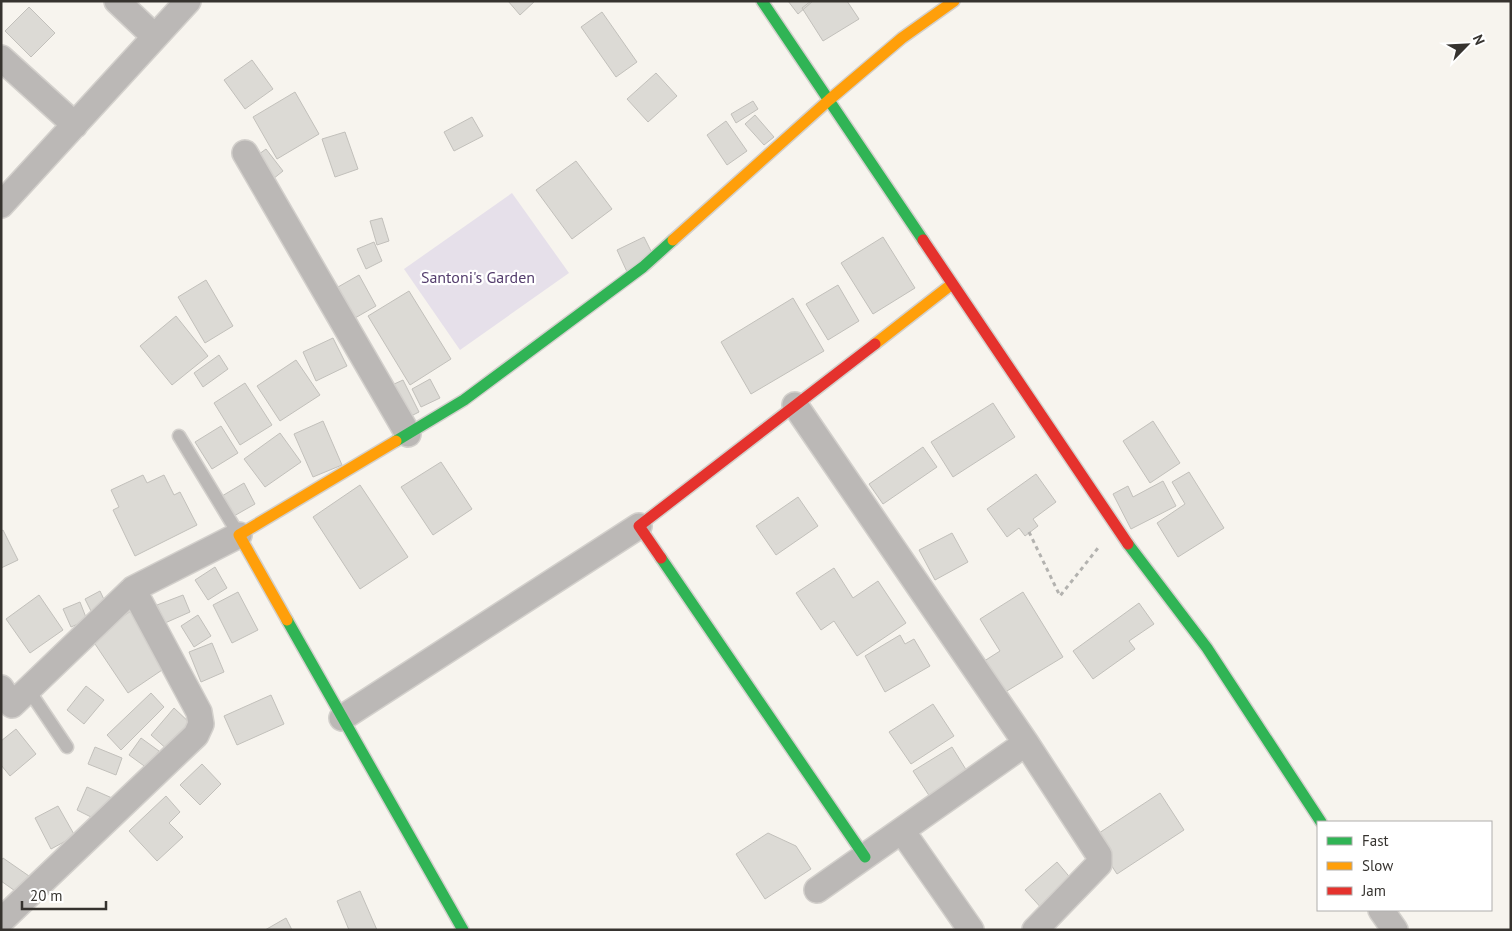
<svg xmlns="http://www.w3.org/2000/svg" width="1512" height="931" font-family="'PT Sans',sans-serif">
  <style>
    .green { fill: #e6e0ea }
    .building { fill: #dcdad5; stroke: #c2c0bb }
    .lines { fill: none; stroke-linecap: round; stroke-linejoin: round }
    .lane-casing { stroke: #d3d0cc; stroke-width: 15 }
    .street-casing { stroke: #d3d0cc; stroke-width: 28 }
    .fast-casing { stroke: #d3d0cc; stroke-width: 14 }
    .slow-casing { stroke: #d3d0cc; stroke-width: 14 }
    .jam-casing { stroke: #d3d0cc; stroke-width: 14 }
    .path { stroke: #b3b2af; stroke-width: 3; stroke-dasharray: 4 4; stroke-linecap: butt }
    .lane { stroke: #bbb8b6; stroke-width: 12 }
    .street { stroke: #bbb8b6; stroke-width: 25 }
    .fast { stroke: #30b455; stroke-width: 11 }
    .slow { stroke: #ff9f0a; stroke-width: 11 }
    .jam { stroke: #e5322d; stroke-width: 11 }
    .labels { text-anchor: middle; stroke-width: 4.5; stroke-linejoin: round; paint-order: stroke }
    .park-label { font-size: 16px; fill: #543d6d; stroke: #fff }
  </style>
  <rect width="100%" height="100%" fill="#f7f4ee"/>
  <!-- green -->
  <path class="green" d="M512,193L569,273L460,350L404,269Z"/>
  <!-- building -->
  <path class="building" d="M508,1H535L520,15Z
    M788,1H813L798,14Z
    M811,1H847L859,19L823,41L802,8Z
    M29,7L55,33L31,57L5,31Z
    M602,12L637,62L616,77L581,27Z
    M252,60L273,89L245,109L224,80Z
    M656,73L677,96L648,122L627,99Z
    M295,92L319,134L277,159L253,117Z
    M753,101L758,109L736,123L731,114Z
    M755,115L774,137L764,145L745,124Z
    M472,117L483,136L454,151L444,132Z
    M726,121L747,151L727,165L707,135Z
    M345,132L358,169L335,177L322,139Z
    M266,149L283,171L273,179L255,157Z
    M576,161L612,209L572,239L536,190Z
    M382,218L389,241L377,245L370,221Z
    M644,237L656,261L628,274L617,250Z
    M883,237L915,288L873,314L841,263Z
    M374,242L382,261L366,269L357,249Z
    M359,275L376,306L355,318L338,287Z
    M206,280L233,326L205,343L178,297Z
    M838,285L859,321L828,340L806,304Z
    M409,291L451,359L410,385L368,316Z
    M793,298L824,351L751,394L721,342Z
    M176,316L208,356L172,385L140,346Z
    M333,338L347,366L316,381L303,352Z
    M219,355L228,369L203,387L194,373Z
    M296,360L320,395L280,421L257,386Z
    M430,379L440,398L421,407L412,389Z
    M403,380L419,412L409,417L392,385Z
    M245,383L272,425L240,445L214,403Z
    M993,403L1015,437L953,477L931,442Z
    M323,421L342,465L313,477L294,434Z
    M1153,421L1180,463L1150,483L1123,441Z
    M221,426L238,453L212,469L195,442Z
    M280,433L301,462L265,487L244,459Z
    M923,447L937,467L883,504L869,484Z
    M441,462L472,509L433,535L401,487Z
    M1189,472L1224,528L1178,557L1157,523L1185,504L1172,482Z
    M1036,474L1056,502L1033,519L1038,526L1025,536L1019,528L1007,537L987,509Z
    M143,475L147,483L164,475L174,495L180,492L197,525L135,556L113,510L119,507L111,490Z
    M1163,481L1176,506L1131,529L1113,494L1128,486L1133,497Z
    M244,483L255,504L234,516L222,496Z
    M360,485L408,557L360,589L313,517Z
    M798,497L818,526L776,555L756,526Z
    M3,530L18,560L1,568V531Z
    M952,533L968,562L935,580L919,550Z
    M215,567L227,588L208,600L195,580Z
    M834,568L853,598L878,581L906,623L857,656L834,621L821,630L796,593Z
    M100,591L108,608L93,615L85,599Z
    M238,592L258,630L232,643L213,605Z
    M1023,592L1063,657L997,697L978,665L1000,651L980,619Z
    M39,595L63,630L30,653L6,619Z
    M183,595L190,612L165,623L157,605Z
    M80,602L87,620L71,627L63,609Z
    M1139,603L1154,624L1129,641L1135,649L1093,679L1073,651Z
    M131,611L168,666L128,693L91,638Z
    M198,615L211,636L194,647L181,626Z
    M900,635L905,644L914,639L930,666L885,692L865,656Z
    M212,643L224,672L201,682L189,652Z
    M86,686L104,700L84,724L67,710Z
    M151,693L164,707L121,750L107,735Z
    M271,695L284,724L237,745L224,716Z
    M933,704L954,736L911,764L889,732Z
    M174,708L192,725L169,751L151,735Z
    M16,729L36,754L10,776L1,765V741Z
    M141,738L159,751L147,768L129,755Z
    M95,747L122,758L116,775L88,764Z
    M952,747L970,776L932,800L913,771Z
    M202,764L221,784L200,805L180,785Z
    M87,787L112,798L101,822L77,810Z
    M1160,793L1184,830L1117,874L1093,837Z
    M166,796L180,812L169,823L183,837L157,861L129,831Z
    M58,806L75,836L51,849L35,818Z
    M768,833L796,846L811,869L765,899L736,854Z
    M3,858L29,876L18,893L1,881V861Z
    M1057,862L1073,881L1044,911L1025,890Z
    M360,891L377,930H349L337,901Z
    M286,918L292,930H265Z"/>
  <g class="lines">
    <!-- lane casing -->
    <g class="lane-casing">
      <path id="lane" d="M179,436L239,535
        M28,689L67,747"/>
    </g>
    <!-- street casing -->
    <g class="street-casing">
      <path id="street" d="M117,1L155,37
        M1,58L75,125
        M245,153L408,434
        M1,205L188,1
        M795,405L1026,743L1099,855V864L1035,930
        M1,688L12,705L133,589L239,535
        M342,718L639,526
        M902,831L971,930
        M817,890L1026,743
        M1381,910L1395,930
        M1,921L196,735L201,724L199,712L133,589"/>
    </g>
    <!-- fast casing -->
    <g class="fast-casing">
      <path id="fast" d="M762,1L923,240
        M396,441L464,400L643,267L673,240
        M1128,544L1207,648L1321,822
        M661,558L865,857
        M287,620L463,930"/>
    </g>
    <!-- slow casing -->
    <g class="slow-casing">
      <path id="slow" d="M673,240L829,100L902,38L954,1
        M875,344L952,284
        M287,620L239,535L396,441"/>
    </g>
    <!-- jam casing -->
    <g class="jam-casing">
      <path id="jam" d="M923,240L1128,544
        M661,558L639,526L875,344"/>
    </g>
    <!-- path -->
    <path class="path" d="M1029,532L1060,596L1098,548"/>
    <!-- lane -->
    <use href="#lane" class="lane"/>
    <!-- street -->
    <use href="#street" class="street"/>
    <!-- fast -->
    <use href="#fast" class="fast"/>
    <!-- slow -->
    <use href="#slow" class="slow"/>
    <!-- jam -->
    <use href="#jam" class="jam"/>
  </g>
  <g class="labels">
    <!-- park labels -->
    <g class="park-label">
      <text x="478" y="283">Santoni's Garden</text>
    </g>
  </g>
  <!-- border -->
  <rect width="1512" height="931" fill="none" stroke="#36332f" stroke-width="5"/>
  <!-- legend -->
  <rect x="1317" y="821" width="175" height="90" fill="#ffffff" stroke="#afadac"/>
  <rect x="1327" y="837" width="25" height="8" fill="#30b455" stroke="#afadac"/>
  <text x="1362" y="846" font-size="15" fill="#36332f">Fast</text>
  <rect x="1327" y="862" width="25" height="8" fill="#ff9f0a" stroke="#afadac"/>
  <text x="1362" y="871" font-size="15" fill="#36332f">Slow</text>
  <rect x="1327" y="887" width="25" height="8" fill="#e5322d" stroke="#afadac"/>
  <text x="1362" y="896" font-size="15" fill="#36332f">Jam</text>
  <!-- north arrow -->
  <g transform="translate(1467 45) rotate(66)" stroke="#ffffff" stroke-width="4" paint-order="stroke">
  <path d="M0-4L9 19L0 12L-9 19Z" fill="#36332f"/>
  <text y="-8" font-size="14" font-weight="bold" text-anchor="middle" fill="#36332f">N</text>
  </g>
  <!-- scale -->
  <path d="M22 901v8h84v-8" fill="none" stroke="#36332f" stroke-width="2.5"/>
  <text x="30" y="901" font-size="15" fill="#36332f" stroke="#ffffff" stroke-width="4" paint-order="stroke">20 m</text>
</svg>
